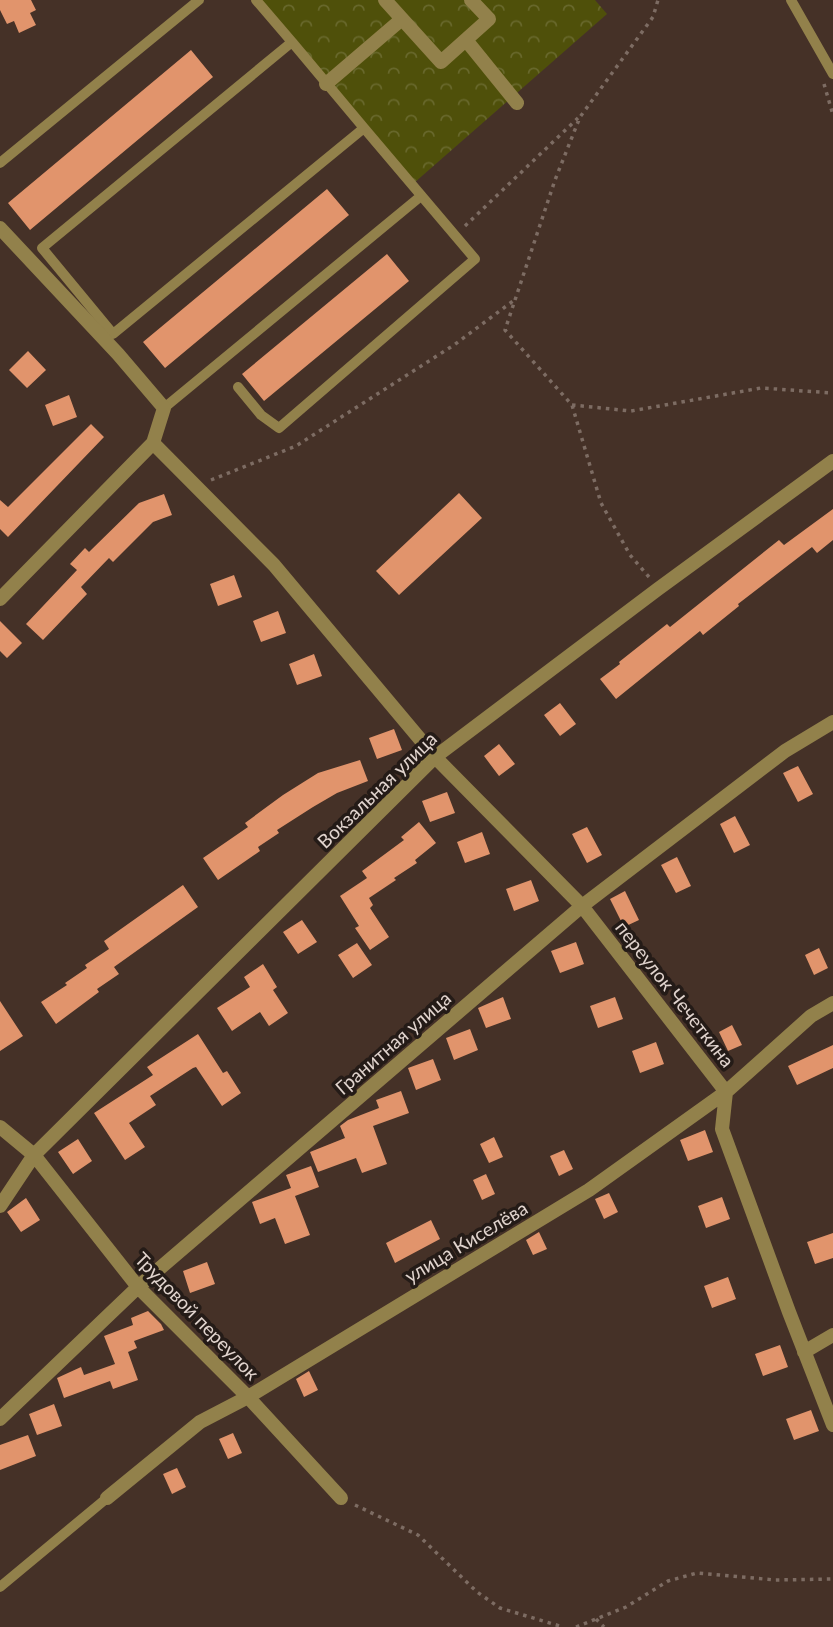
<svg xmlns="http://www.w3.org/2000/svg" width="833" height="1627" font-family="Lato,sans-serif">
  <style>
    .forest { fill: url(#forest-crowns) }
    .building { fill: #e1946c }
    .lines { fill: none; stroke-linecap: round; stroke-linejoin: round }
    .path { stroke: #7d6c63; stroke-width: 3.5; stroke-dasharray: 3.5 5; stroke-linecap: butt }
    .service { stroke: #92814b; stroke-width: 10 }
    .pedestrian { stroke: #92814b; stroke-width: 14 }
    .minor { stroke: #92814b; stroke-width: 14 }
    .labels { text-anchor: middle; stroke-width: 7; stroke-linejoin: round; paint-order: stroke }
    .street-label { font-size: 19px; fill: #e1d4ce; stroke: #241b17 }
  </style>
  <defs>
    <pattern id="forest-crowns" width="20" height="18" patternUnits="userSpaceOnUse" patternTransform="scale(1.75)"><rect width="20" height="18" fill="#4f500a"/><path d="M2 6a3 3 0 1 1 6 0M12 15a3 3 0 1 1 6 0" fill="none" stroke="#68682c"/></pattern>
  </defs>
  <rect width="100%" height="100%" fill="#453127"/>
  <!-- forest -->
  <path class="forest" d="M254,0H595L607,14L414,183Z"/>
  <!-- building -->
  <path class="building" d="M0,0H31L36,10L30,13L36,25L19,33L14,21L7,24L0,10Z
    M191,50L213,77L30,230L8,203Z
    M327,189L349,215L165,368L143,342Z
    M387,254L409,281L264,401L242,374Z
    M28,351L46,370L27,388L9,370Z
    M69,395L77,417L53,426L45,405Z
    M91,424L104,437L8,537L0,529V500L8,507Z
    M459,493L482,518L399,595L376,571Z
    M164,494L172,515L153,522L113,562L109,558L81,587L87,594L43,640L26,624L77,570L70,564L85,548L89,552L139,503Z
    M833,509V540L817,553L812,547L738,604L739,606L703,635L700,631L616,699L600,679L620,664L619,662L667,624L670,627L779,540L784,545Z
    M234,575L242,597L218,606L210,584Z
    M278,611L286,633L261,642L253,621Z
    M0,621L22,643L7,658L0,651Z
    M314,654L322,676L297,685L289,664Z
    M560,703L576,724L560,736L544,715Z
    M394,729L402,750L377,759L369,738Z
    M499,744L515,764L499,776L484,756Z
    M360,760L368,781L337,793L313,807L277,830L279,833L258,847L260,851L218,880L203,858L248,827L245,823L283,795L318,773Z
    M798,766L813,794L798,802L783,773Z
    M447,792L455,813L430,822L422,801Z
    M735,816L750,845L734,853L720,824Z
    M419,822L436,843L415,860L417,863L394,878L396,880L369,898L373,905L370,908L389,937L370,950L355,928L359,926L340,896L367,878L362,871L404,840L401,837Z
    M587,827L602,855L587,863L572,834Z
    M482,832L490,854L465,863L457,842Z
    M677,857L691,886L676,893L661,865Z
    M531,880L539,901L514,911L506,889Z
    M183,885L198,907L114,967L119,974L97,989L99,992L56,1024L41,1002L67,985L65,983L87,968L85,965L109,949L104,941Z
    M625,891L639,920L624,927L610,899Z
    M302,920L317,942L298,954L283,932Z
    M576,942L584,964L560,973L551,951Z
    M357,943L372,965L353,978L338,955Z
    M819,948L828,968L814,975L805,955Z
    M263,964L277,987L273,990L288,1013L269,1026L260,1012L232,1031L217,1008L250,987L244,977Z
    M503,997L511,1019L486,1028L478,1008Z
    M615,997L623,1019L598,1028L590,1006Z
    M0,1001L23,1036L0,1051Z
    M732,1025L742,1045L728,1051L719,1032Z
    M470,1029L478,1050L454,1060L446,1038Z
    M198,1034L223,1073L227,1071L241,1093L222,1106L196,1067L193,1068L150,1096L156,1105L129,1123L145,1147L125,1160L94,1113L153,1075L147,1067Z
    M656,1042L664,1064L640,1073L632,1051Z
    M833,1045V1068L797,1085L788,1066Z
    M433,1059L441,1080L416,1090L408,1068Z
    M401,1091L409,1113L373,1126L387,1164L362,1173L356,1158L318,1172L310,1152L345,1138L340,1126L348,1120L379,1108L376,1100Z
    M705,1130L713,1152L688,1161L680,1140Z
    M494,1137L503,1157L489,1163L480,1144Z
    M78,1139L92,1161L73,1174L58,1152Z
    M564,1150L573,1169L559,1176L550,1156Z
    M311,1166L319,1187L295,1196L310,1235L285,1244L275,1218L260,1224L252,1202L291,1188L286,1175Z
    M486,1174L495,1194L482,1200L473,1180Z
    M609,1193L618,1212L604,1219L595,1199Z
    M722,1197L730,1219L706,1228L698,1206Z
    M26,1198L40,1220L21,1232L7,1212Z
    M431,1220L440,1239L395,1263L386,1243Z
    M539,1232L547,1249L533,1255L526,1240Z
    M833,1233V1258L815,1264L807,1242Z
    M207,1262L215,1284L190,1293L183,1271Z
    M728,1277L736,1299L712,1308L704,1286Z
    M148,1311L161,1324L164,1330L134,1341L137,1348L128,1352L138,1380L113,1389L110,1381L64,1398L57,1378L81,1367L84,1375L115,1364L104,1336L133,1325L131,1318Z
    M780,1345L788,1367L763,1376L755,1354Z
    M309,1371L318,1390L304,1397L296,1379Z
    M54,1404L62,1426L37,1435L29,1414Z
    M811,1410L819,1431L794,1440L786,1419Z
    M233,1433L242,1453L228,1459L219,1439Z
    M28,1435L36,1456L0,1470V1445Z
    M177,1468L186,1487L172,1494L163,1474Z"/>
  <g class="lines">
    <!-- path -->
    <path class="path" d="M824,84L833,115
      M465,226L578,118
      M572,405L631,411L761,388L833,393
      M211,480L296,446L454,345L513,301
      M649,577L630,555L601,503L572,405L505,330L555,180L580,117L653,17L658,0
      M355,1505L418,1535L477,1592L500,1608L563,1627
      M596,1619L604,1627
      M576,1627L626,1607L668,1581L697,1573L775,1580L833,1579"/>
    <!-- service -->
    <path class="service" d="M791,0L833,74
      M292,42L364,128
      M0,163L199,0
      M238,387L261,415L279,428L475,259L364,128L113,334L42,248L292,42L256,0
      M164,408L421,196
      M0,1587L107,1498"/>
    <!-- pedestrian -->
    <path class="pedestrian" d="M385,0L441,62L489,19L471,0
      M466,40L517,103
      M326,84L402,19"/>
    <!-- minor -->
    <path class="minor" d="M0,228L118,354L164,408L153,443L274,565L435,757L582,906L726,1092L722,1129L789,1312L833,1425
      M0,599L153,443
      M0,1127L34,1155L138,1287L248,1397L341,1498
      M0,1206L34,1155L435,757L658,589L833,461
      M804,1352L833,1335
      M0,1419L138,1287L582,906L785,751L833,722
      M107,1498L200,1422L248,1397L589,1190L726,1092L811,1016L833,1003"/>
  </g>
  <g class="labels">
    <!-- street labels -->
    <g class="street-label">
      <text transform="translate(377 790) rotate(-44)" y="7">Вокзальная улица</text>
      <text transform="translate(675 994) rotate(52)" y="7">переулок Чечеткина</text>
      <text transform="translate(393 1043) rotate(-41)" y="7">Гранитная улица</text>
      <text transform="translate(466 1242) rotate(-31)" y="7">улица Киселёва</text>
      <text transform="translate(197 1316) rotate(46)" y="7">Трудовой переулок</text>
    </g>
  </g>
</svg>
